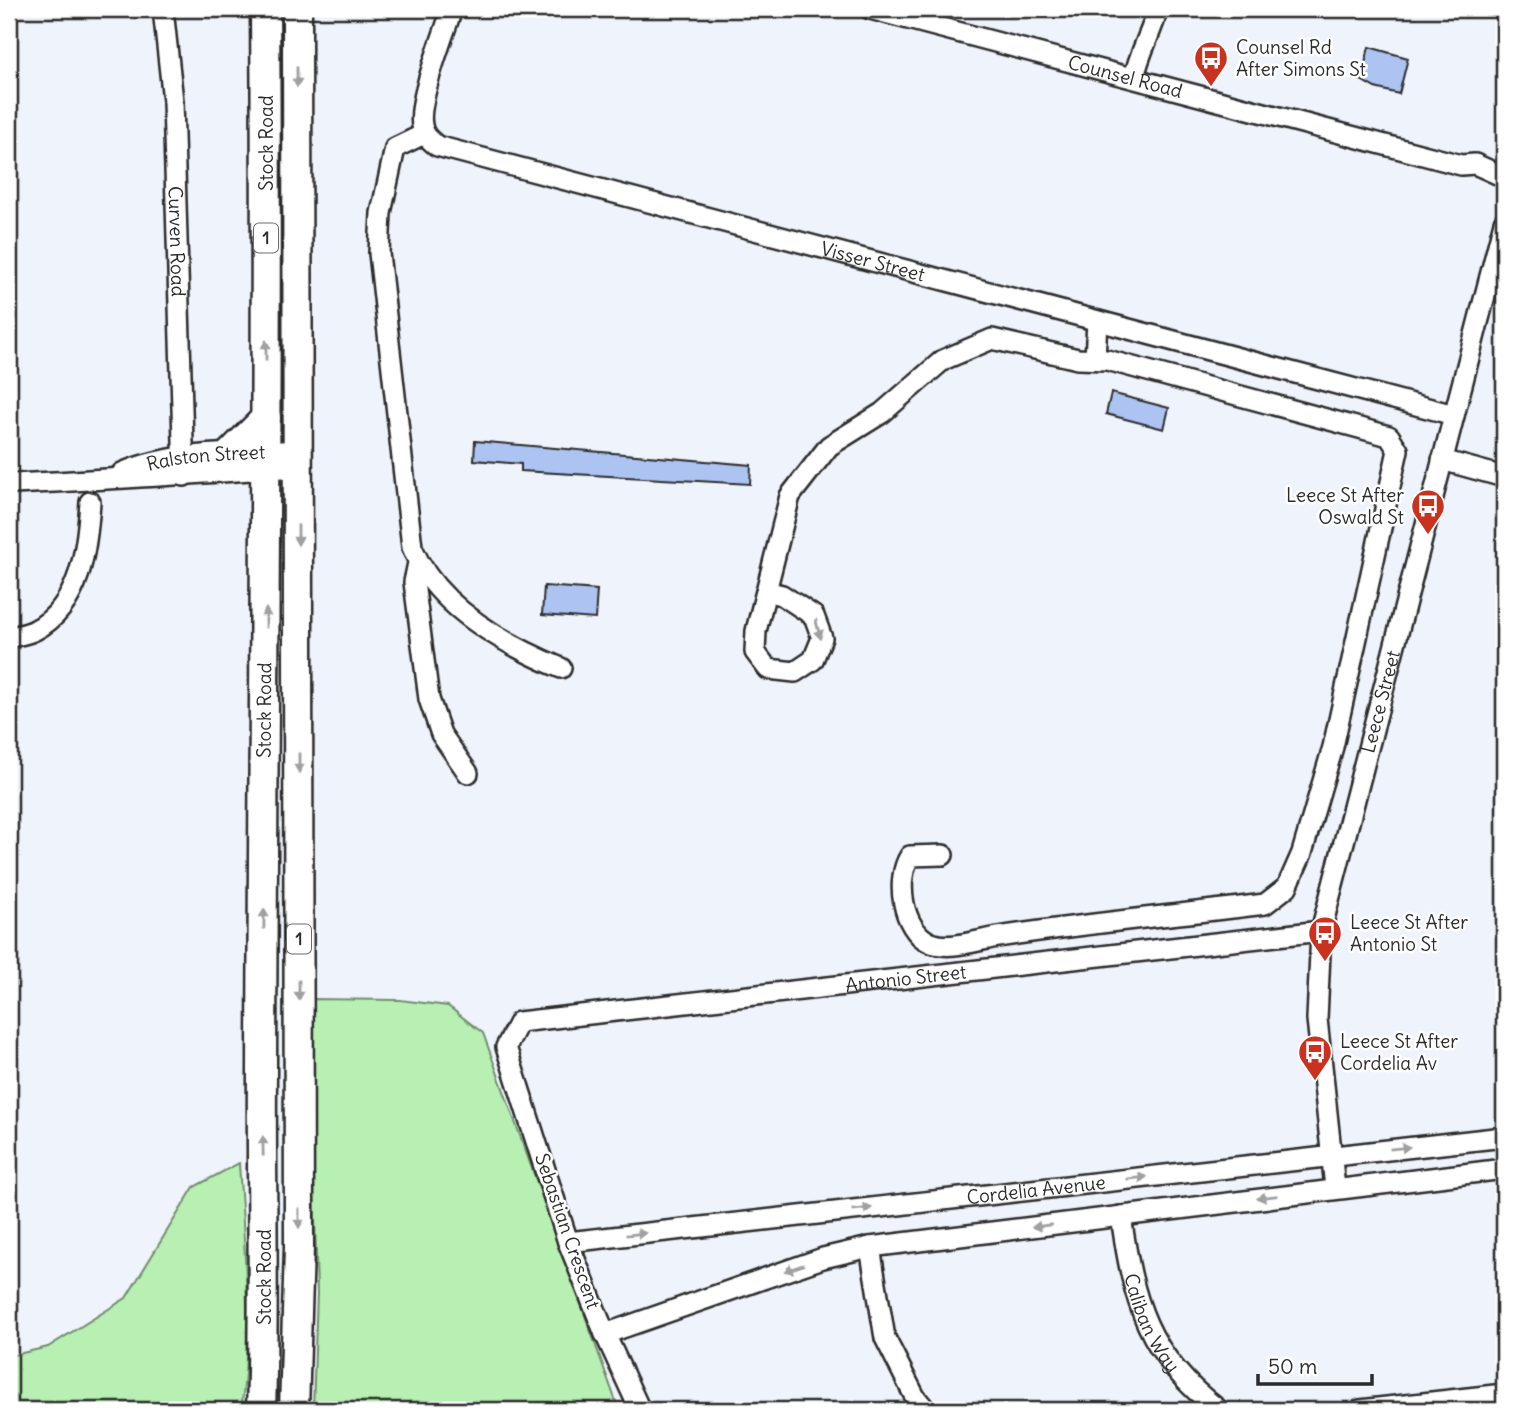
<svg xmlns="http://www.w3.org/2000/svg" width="1513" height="1419" font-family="Delius,sans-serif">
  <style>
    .green { fill: #b8efb2; stroke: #728d6e; stroke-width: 2 }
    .building { fill: #adc4f2; stroke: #2b2b2b; stroke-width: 2 }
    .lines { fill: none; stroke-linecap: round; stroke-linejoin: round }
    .minor-casing { stroke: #2b2b2b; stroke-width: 24 }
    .highway-casing { stroke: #2b2b2b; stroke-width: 33 }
    .minor { stroke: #fff; stroke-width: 19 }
    .highway { stroke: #fff; stroke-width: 28 }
    .oneway { fill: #a0a0a0 }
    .labels { text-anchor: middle; stroke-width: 5; stroke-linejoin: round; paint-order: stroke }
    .shield { fill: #fff; stroke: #6b6b6b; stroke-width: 2 }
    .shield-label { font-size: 18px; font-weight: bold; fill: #2b2b2b }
    .poi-label { font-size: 19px; fill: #2b2b2b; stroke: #fff; text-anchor: start }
    .street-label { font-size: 19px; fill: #2b2b2b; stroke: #fff }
  </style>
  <rect width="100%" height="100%" fill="#eff3fc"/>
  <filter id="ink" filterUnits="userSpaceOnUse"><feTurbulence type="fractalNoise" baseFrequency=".0143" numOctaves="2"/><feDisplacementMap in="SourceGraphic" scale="14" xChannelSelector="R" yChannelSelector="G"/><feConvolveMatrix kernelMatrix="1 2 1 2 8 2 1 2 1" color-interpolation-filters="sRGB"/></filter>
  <g filter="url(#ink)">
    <!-- green -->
    <path class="green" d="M309,999L400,1000L448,1006L483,1033L619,1410H313L317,1293Z
      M239,1163C244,1244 253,1330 241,1410H9V1356L48,1347L126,1298L194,1187Z"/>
    <!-- building -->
    <path class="building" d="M1369,47L1408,58L1399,94L1375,88L1361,80Z
      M1111,393L1169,408L1164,429L1106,414Z
      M475,441L751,465L750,484L521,471V464L474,460Z
      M544,586L597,590L595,619L542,615Z"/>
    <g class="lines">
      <!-- minor casing -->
      <g class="minor-casing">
        <g id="minor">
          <path id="s1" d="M163,9L173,101L184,476"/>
          <path id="s2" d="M452,9C444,34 417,102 422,125C423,135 430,140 437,146L1454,415"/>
          <path id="s3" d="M870,9L1461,165L1475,164L1504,177"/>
          <path d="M1134,78C1139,53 1151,34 1158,9"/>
          <path d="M424,134L395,148L381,213L379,253L412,547C435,606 506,645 561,668"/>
          <path d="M1095,359L1097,321"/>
          <path d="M1442,460L1504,477"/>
          <path id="s4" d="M122,473C174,450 242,454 298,450"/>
          <path d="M9,484C106,480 201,473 298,467"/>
          <path d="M418,563L414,582L429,699L441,734L468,773"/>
          <path d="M766,591L782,595L814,616L822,638L813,660L795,672L768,669L755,652L756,631L790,496L829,446L882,413L943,360L992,339L1078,359L1107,360L1389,436L1398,450L1333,747L1302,853L1287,887L1265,904C1176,915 1087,923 998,937C979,940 948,951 929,942C902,929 895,879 910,856L943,855"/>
          <path d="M9,638C17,635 28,634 35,630C81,606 87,548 90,502"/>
          <path id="s5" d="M1335,1188L1317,1019L1321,931L1504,222"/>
          <path id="s6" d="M1121,1216C1133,1301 1147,1356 1219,1410"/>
          <path id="s7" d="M568,1242L1504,1137"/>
          <path d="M870,1247L885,1338L915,1397L926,1410"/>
          <path d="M605,1334L823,1258L870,1247L1504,1169"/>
          <path id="s8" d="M640,1410L605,1334L568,1242L506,1047L519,1022L1321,931"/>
          <path d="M1360,1410L1504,1394"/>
        </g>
      </g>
      <!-- highway casing -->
      <g class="highway-casing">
        <g id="highway">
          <path d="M230,454L266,418"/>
          <path id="s9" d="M261,1410C265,1297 261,1185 262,1072C263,718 268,363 265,9"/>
          <path d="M294,1410L299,1248L297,9"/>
        </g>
      </g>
      <!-- minor -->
      <use href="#minor" class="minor"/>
      <!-- highway -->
      <use href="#highway" class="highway"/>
    </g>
    <!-- one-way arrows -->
    <defs><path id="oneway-solid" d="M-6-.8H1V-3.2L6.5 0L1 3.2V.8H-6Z" transform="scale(1.75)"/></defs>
    <g class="oneway">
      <use href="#oneway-solid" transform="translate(297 77) rotate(90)"/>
      <use href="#oneway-solid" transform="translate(266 350) rotate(-90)"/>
      <use href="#oneway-solid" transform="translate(298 535) rotate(90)"/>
      <use href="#oneway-solid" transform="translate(266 618) rotate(-90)"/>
      <use href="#oneway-solid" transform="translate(818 629) rotate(76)"/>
      <use href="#oneway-solid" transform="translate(299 763) rotate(90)"/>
      <use href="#oneway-solid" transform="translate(264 919) rotate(-89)"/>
      <use href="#oneway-solid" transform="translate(299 990) rotate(90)"/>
      <use href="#oneway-solid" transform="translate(263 1146) rotate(-91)"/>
      <use href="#oneway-solid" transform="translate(1400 1148) rotate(-6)"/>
      <use href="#oneway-solid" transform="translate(1137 1178) rotate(-6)"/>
      <use href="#oneway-solid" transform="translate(1267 1197) rotate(173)"/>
      <use href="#oneway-solid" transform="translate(862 1209) rotate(-6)"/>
      <use href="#oneway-solid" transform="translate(299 1218) rotate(90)"/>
      <use href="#oneway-solid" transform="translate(1042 1226) rotate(173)"/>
      <use href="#oneway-solid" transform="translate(636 1234) rotate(-6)"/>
      <use href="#oneway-solid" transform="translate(794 1268) rotate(161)"/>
    </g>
  </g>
  <!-- icons -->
  <defs>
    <g id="bus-pin" transform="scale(1.75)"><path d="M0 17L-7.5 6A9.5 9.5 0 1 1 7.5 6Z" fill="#c8321e" stroke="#fff"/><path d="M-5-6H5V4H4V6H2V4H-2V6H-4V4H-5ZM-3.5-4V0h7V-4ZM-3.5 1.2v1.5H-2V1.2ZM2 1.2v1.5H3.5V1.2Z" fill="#fff"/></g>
  </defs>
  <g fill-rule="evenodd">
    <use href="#bus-pin" x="1211" y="58"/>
    <use href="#bus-pin" x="1428" y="506"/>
    <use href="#bus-pin" x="1325" y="933"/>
    <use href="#bus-pin" x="1315" y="1052"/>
  </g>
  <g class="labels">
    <!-- shield labels -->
    <g class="shield">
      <rect x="254" y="223.5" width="24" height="29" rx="5"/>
      <rect x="287" y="924.5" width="24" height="29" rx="5"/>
    </g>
    <g class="shield-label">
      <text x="266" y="244">1</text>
      <text x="299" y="945">1</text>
    </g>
    <!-- poi labels -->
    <g class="poi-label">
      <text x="1236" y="54">Counsel Rd<tspan x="1236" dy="22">After Simons St</tspan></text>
      <text x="1404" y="502" text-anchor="end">Leece St After<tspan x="1404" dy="22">Oswald St</tspan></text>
      <text x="1350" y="929">Leece St After<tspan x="1350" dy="22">Antonio St</tspan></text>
      <text x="1340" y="1048">Leece St After<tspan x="1340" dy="22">Cordelia Av</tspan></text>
    </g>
    <!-- street labels -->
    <g class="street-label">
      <text dy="7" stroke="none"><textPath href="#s3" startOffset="264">Counsel Road</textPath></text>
      <text transform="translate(266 143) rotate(-90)" y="7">Stock Road</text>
      <text dy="7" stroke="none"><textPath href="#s1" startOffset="233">Curven Road</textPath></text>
      <text dy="7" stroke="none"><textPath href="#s2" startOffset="598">Visser Street</textPath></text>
      <text dy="7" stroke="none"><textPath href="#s4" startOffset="86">Ralston Street</textPath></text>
      <text dy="7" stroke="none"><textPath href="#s5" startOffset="495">Leece Street</textPath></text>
      <text dy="7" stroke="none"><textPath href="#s9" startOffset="700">Stock Road</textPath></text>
      <text dy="7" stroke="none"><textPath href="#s8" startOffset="805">Antonio Street</textPath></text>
      <text dy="7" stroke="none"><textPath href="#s7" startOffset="471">Cordelia Avenue</textPath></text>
      <text transform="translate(568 1231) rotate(71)" y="7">Sebastian Crescent</text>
      <text transform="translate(264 1277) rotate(-90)" y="7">Stock Road</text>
      <text dy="7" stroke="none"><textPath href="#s6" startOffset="112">Caliban Way</textPath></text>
    </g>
  </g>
  <!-- margin -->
  <rect width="1513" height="1419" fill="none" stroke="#fff" stroke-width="35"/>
  <rect x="18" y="18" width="1478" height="1384" fill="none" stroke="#2b2b2b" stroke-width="2.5" filter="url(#ink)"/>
  <!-- scale -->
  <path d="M1258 1374v10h114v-10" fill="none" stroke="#2b2b2b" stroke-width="3.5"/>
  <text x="1268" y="1374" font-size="21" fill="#2b2b2b" stroke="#ffffff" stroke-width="5" paint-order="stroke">50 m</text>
</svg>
